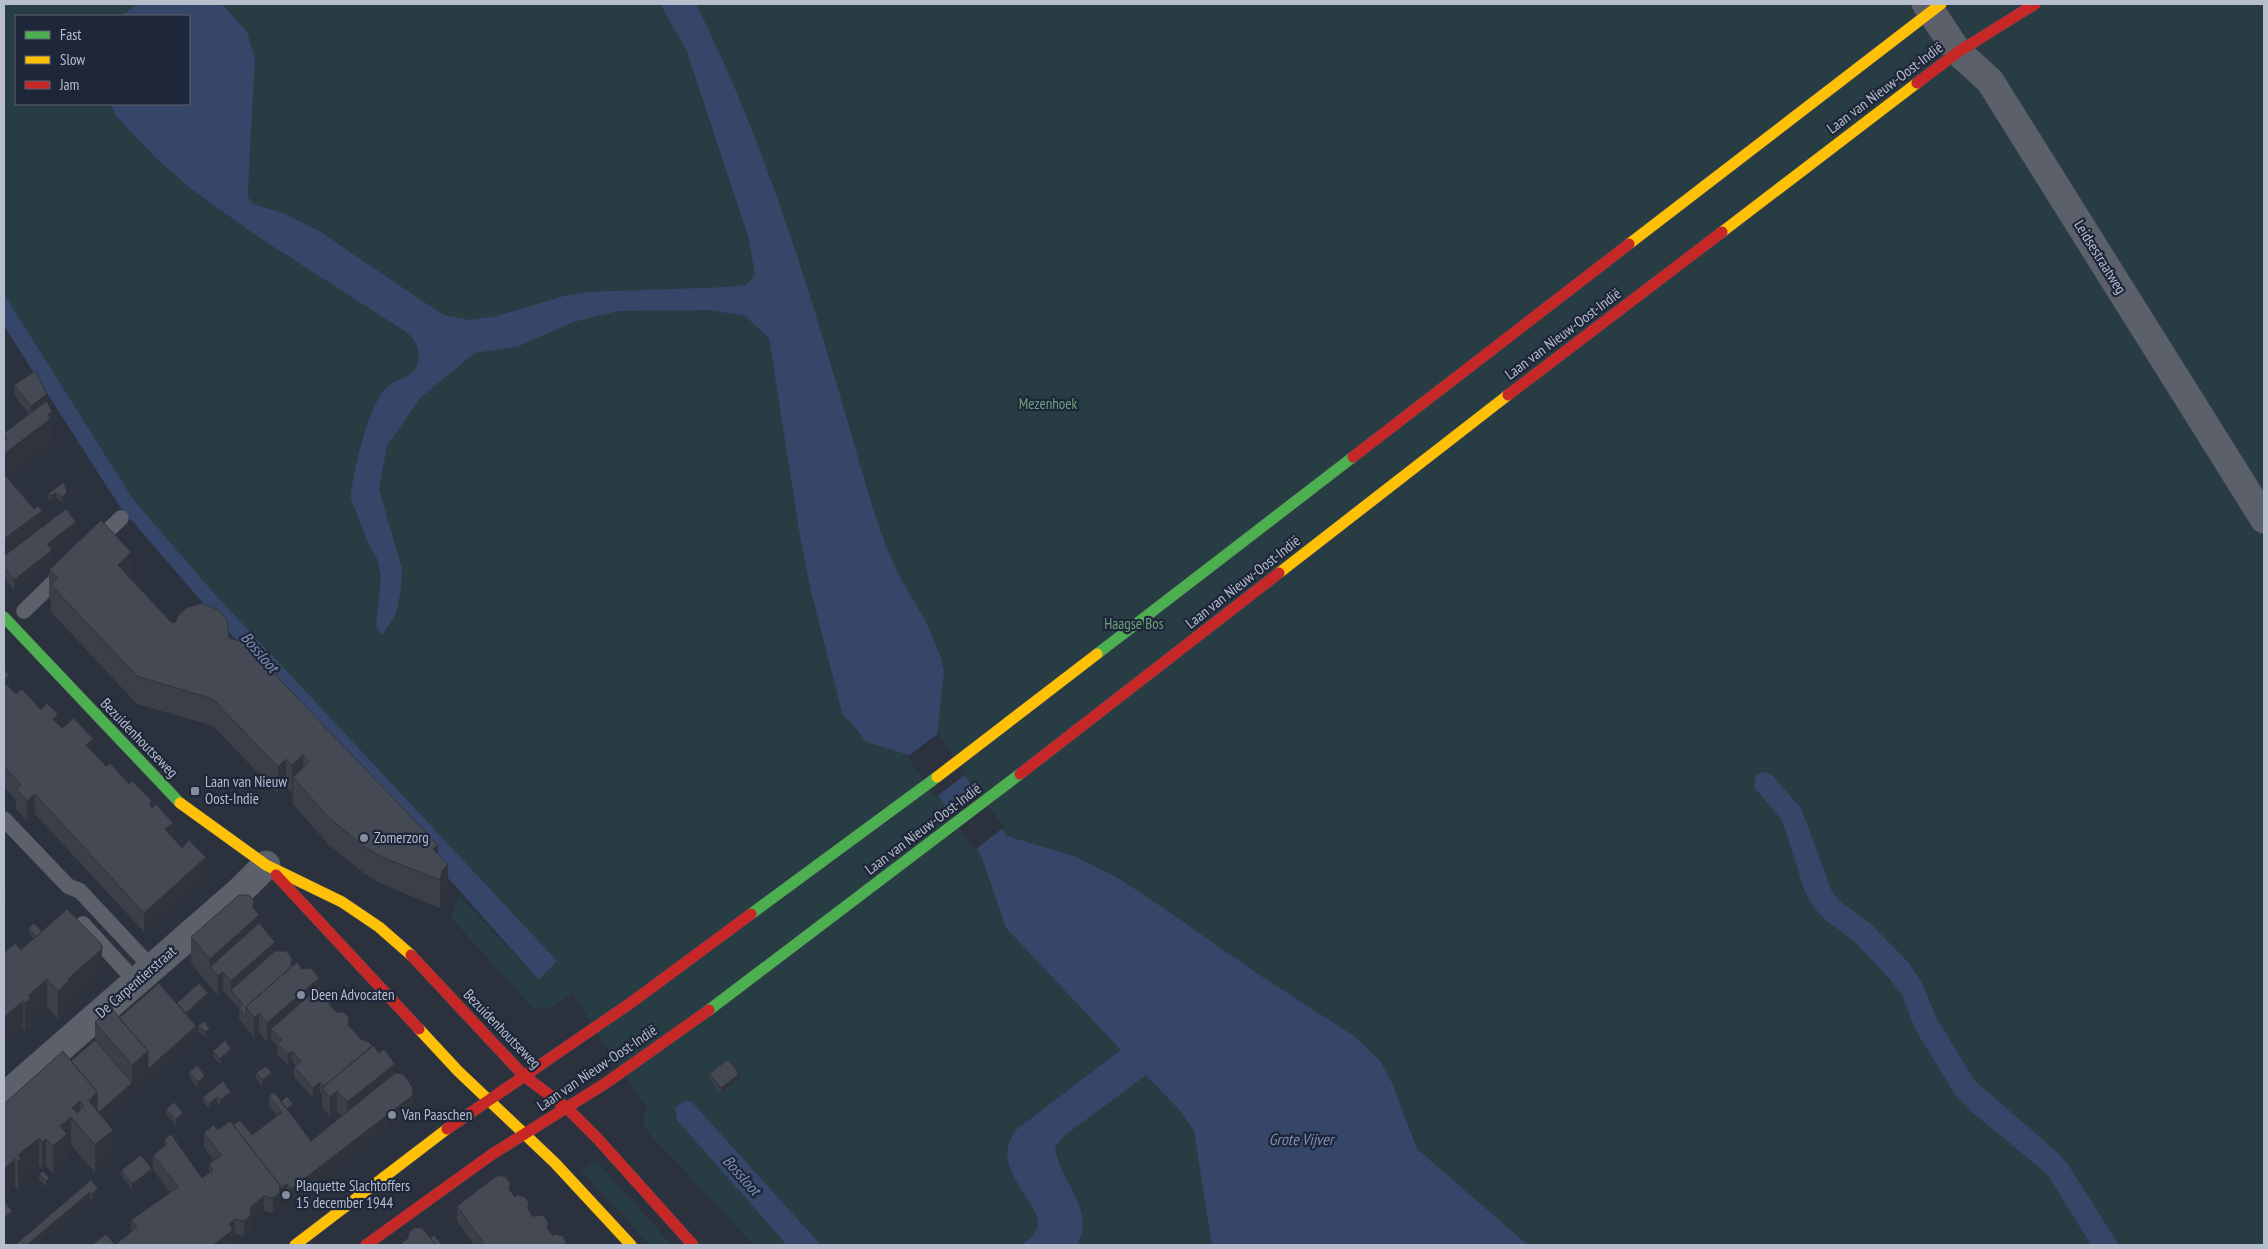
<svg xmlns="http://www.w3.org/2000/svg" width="2268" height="1249" font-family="'PT Sans Narrow',sans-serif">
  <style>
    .green { fill: #283c44; fill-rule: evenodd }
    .water { fill: #364668 }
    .pier { fill: #2b313d }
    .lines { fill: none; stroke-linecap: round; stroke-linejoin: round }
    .lane-casing { stroke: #484c55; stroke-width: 16 }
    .street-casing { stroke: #484c55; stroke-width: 29 }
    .fast-casing { stroke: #484c55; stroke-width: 12 }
    .slow-casing { stroke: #484c55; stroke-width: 12 }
    .jam-casing { stroke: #484c55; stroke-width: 12 }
    .lane { stroke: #5c606a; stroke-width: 15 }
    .street { stroke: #5c606a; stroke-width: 28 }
    .fast { stroke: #4caf50; stroke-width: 11 }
    .slow { stroke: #ffc107; stroke-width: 11 }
    .jam { stroke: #c62828; stroke-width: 11 }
    .wall { fill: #3a3f48 }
    .shaded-wall { fill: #30333b }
    .building { fill: #444954; stroke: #30333b; fill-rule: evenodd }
    .poi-dot { fill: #858c9b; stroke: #1e2639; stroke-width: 2 }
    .labels { text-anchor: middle; stroke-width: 4.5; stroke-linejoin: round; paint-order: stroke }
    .street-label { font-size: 15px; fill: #b6bdcd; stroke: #1e2639 }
    .park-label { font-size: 15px; fill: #6ca07d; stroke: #1e2639 }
    .poi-label { font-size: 15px; fill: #b6bdcd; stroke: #1e2639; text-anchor: start }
    .water-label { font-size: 16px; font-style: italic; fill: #7c8eb6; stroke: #1e2639 }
  </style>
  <rect width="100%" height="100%" fill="#2b313d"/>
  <!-- green -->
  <path class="green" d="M4,4H2264V1245H754L646,1130L643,1121L646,1107L572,993L550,1008L534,1009L450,917L459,895L539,980L551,968L283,668L213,592L133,499L4,294ZM16,16H189V104H16Z
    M596,1161L672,1245H650L580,1170Z"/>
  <!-- water -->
  <path class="water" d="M138,4H222L247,32L255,58L248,188V197L253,204L285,214L319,231L443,315L470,320L497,316L564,296L588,292L729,287L746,285L755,275L749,239L686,49L660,4H696C776,164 823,337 873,509L887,549L900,577L927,624L941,658L944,672L937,736L1007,836L1074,856L1114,876L1143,894L1261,976L1357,1038L1380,1061L1392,1083L1417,1149L1528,1245H1212L1194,1131L1182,1113L1146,1075L1064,1136L1055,1147C1059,1181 1097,1210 1077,1245H1022C1028,1240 1038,1233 1038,1224C1039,1217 1033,1209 1030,1203C1015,1179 996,1157 1016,1130L1121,1050L1006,928L981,855L909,755L866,742L852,723L843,716L811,591L800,536L769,338L745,316L710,310L618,311L573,322L519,346L475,353L421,397L387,446L379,489L402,569L401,590L396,614L382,635L376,627L381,577L377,558L368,543L351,499C352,474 369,403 387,387C397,378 411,379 417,365C422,351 416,340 406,332L254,234L189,187L159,161L116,116L111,104H189V16H122Z
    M4,294L133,499L213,592L557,961L539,980L202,602L120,507L4,326Z
    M1765,772L1771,774L1801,808L1832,892L1841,902L1871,924L1908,962L1922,983L1937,1019L1975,1081L2056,1151L2067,1163L2119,1245H2091L2049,1177L2040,1168L1974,1114L1956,1096L1916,1031L1902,995L1889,978L1854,941L1824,919L1813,906L1805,892L1782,820L1754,787L1756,775Z
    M691,1101L821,1245H787L677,1120L675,1108L682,1102Z"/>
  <!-- pier -->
  <path class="pier" d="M940,732L939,736L966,774L936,797L907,757Z
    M975,788L1004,827L975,850L946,810Z"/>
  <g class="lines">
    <!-- lane casing -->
    <g class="lane-casing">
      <path id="lane" d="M95,543L121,518
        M24,611L62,574
        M4,819L68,886L80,891L152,968
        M83,924L136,982"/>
    </g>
    <!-- street casing -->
    <g class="street-casing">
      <path id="street" d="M1926,4L1958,52L1990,81L2264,519
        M4,1097L240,891L266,865"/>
    </g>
    <!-- fast casing -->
    <g class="fast-casing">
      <path id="fast" d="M4,617L180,803
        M1097,654L1353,457
        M751,914L937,777
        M709,1010L1020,774"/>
    </g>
    <!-- slow casing -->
    <g class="slow-casing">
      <path id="slow" d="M1722,232L1917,83
        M1629,244L1941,4
        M1279,573L1508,395
        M937,777L1097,654
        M180,803L266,865L342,902L379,927L411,955
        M419,1029L458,1071L555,1163L631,1245
        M295,1245L447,1129"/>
    </g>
    <!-- jam casing -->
    <g class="jam-casing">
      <path id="jam" d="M1917,83L1958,52L2035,4
        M1508,395L1722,232
        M1353,457L1629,244
        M1020,774L1279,573
        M276,875L419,1029
        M411,955L524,1076L567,1108L598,1139L693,1245
        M447,1129L632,1002L751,914
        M366,1245L491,1155L606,1083L709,1010"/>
    </g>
    <!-- lane -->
    <use href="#lane" class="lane"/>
    <!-- street -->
    <use href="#street" class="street"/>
    <!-- fast -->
    <use href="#fast" class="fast"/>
    <!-- slow -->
    <use href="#slow" class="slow"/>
    <!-- jam -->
    <use href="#jam" class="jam"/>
  </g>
  <!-- wall -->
  <path class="wall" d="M14,385L47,402L52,440L50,441V447L8,478L42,527L76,533L52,550V560L14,590L4,577V433L29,414L14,395Z
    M64,482L67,499L62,502L56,498L51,501L48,499V494Z
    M49,570L131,580L171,622L229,638L438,854L448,893L443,897L440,908L384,885L365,874L328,844L293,804V792L292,793L286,787L278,794L213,726L137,704L51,612V600L49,598Z
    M4,669L9,688L16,694L41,710L62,728L93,752L106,766L152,807L173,838L206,877L144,932L35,814L27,821L16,809V800L4,787Z
    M254,909L259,923L275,951L292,966L302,969L319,987L333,1008L362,1040L395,1073L413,1098L412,1106L291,1200L287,1194L280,1199V1208L273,1213L264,1211L251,1222L250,1231L244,1236L235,1234L233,1236V1245H93V1244L115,1245L131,1232V1220L171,1193L153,1170V1155L164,1147V1139L202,1178L209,1173V1164L214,1160L204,1148V1133L218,1130L233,1125L252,1135L277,1116L269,1106V1096L293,1109L289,1112L311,1141L342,1116L337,1111L330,1117L322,1107V1093L320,1092L313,1098L294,1077V1067L296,1065L292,1061L288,1065L277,1054V1046L271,1039L267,1042L259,1033L254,1037L239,1019V1009L223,991L218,996L191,964V937Z
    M29,928L42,932L102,973V976L69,1005L68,1009L58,1019L47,1007L31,1021V1026L25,1031L23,1028L4,1045V953L21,950L33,939L29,933Z
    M208,998L188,1016L196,1036L104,1118L113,1157L95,1173L71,1145L67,1148V1162L53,1174L46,1166L42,1169L39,1165L21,1180V1186L18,1189L15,1187L4,1104L71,1061L95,1040V1022L119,1018L177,1003Z
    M198,1026L210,1034L205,1037L198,1031Z
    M213,1051L231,1054L220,1064L213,1056Z
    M189,1072L205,1081L198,1088L189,1077Z
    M256,1073L272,1078L262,1086L256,1078Z
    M709,1074L739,1079L721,1094L709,1079Z
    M203,1097H231L220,1106L217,1102L209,1109L203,1102Z
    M166,1109L183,1118L176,1125L166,1114Z
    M121,1170L152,1174L132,1189L121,1175Z
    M39,1174L49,1183L46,1187L39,1179Z
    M91,1180L98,1193L92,1199L90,1198L34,1245Z
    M510,1191L515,1197L529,1211L533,1217L548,1230L553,1236L567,1245H474L457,1221V1206Z"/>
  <!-- shaded-wall -->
  <path class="shaded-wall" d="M47,394V405L31,417V406Z
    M52,412V440L50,441V447L4,481V454L48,414Z
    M56,493V498L51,501V496Z
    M67,493V499L62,502V497Z
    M42,511V539L4,567V539Z
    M76,522V533L47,554V544Z
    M52,550V560L14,590V580Z
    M131,552V580L118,565Z
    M9,675V695L4,700V680Z
    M58,714V734L53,719Z
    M93,739V758L86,745Z
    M303,755V783L293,777V792L292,793V765Z
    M286,759V787L278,794V767Z
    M35,794V814L27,821V801Z
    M173,823V842L165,829Z
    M438,845V873L433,849Z
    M206,857V877L144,932V913Z
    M448,865V893L443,897L440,908V880L443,869Z
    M6,885V905L4,906V887Z
    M254,901V920L259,915V943L223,972V991L218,996V976L210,967V986V959L253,907Z
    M275,942V961L231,990V981Z
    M102,945V976L69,1005L68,1009L58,1019V991L69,978Z
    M319,978V997L271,1029V1039L267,1042V1023Z
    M47,979V1007L31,1021V1026L25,1031V1003L28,996Z
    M208,993V998L186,1018V1013Z
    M23,1001V1028L4,1045V1017Z
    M333,1001V1011L329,1004Z
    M259,1013V1033L254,1037V1018Z
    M196,1026V1036L99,1122V1112L132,1083V1065L148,1051Z
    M210,1029V1034L205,1037V1032Z
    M231,1049V1054L220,1064V1059Z
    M292,1051V1061L288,1065V1054Z
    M395,1064V1083L347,1121V1102Z
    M272,1073V1078L262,1086V1080Z
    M739,1074V1079L721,1094V1088Z
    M205,1076V1081L198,1088V1082Z
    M320,1082V1092L313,1098V1088Z
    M413,1088L412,1106L291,1200V1189Z
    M337,1091V1111L330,1117V1097Z
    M97,1092V1120L89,1101Z
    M231,1092V1097L220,1106V1100Z
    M217,1097V1102L209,1109V1104Z
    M80,1101V1128L72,1108Z
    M293,1104V1109L284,1116V1111Z
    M183,1113V1118L176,1125V1119Z
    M71,1117V1145L67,1148V1162L53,1174V1146L60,1126Z
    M113,1130V1157L95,1173V1145Z
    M39,1138V1165L21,1180V1186L18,1189V1155Z
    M46,1139V1166L42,1169V1142Z
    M15,1159V1187L4,1197V1169Z
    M152,1169V1174L132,1189V1184Z
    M49,1178V1183L46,1187V1181Z
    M287,1184V1194L280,1199V1208L273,1213V1198L280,1185Z
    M98,1188V1193L92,1199V1194Z
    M90,1192V1198L34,1245H27Z
    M264,1196V1211L251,1222L250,1231L244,1236V1221L251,1207Z
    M12,1211V1216L4,1223V1218Z
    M235,1219V1234L233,1236V1245H213L229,1224Z"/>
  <!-- building -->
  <path class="building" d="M35,371L47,394L31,406L14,385Z
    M47,401L52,412L48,414L50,419L4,454V440L7,438L4,433Z
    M4,475H5L34,509L38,506L42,511L4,539Z
    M64,482L67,493L62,497L56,493L51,496L48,494Z
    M66,509L76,522L47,544L52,550L14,580L4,567V556Z
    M101,520L131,552L118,565L171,622L175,623L179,614L188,607L201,603L219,610L227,620L229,638L244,642L438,845L433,849L448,865L443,869L440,880L384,858L365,847L328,817L293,777L309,762L303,755L292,765L286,759L278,767L213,699L137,676L51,585L58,578L49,570Z
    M4,669L9,675L4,680Z
    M4,682L16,694L22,689L41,710L47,703L58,714L53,719L62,728L74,718L93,739L86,745L106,766L110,763L129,784L132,781L152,801L149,804L152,808L156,804L173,823L165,829L182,848L189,840L206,857L144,913L35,794L27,801L16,789L21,785L4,767Z
    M239,895H249L254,901L253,907L259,915L210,959L191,937Z
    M67,909L102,945V949L69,978L68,982L58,991L47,979L28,996L31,998L25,1003L23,1001L4,1017V953L15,943L21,950Z
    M34,923L42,932L36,937L29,928Z
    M259,923L275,942L231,981L223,972L218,976L210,967Z
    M275,951H286L292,958L291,965L292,966L246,1007V1017L239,1008L243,1004L231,990Z
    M297,962L302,969L311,968L319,978L267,1023L259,1013L254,1018L246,1007Z
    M159,983L196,1026L148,1069V1051L119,1018Z
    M199,983L208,993L186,1013L177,1003Z
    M319,987L333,1001L329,1004L336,1012H344L349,1018L348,1025L362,1040L369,1042L373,1046L324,1086L320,1082L313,1088L294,1067L301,1061L292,1051L288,1054L277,1044L282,1040L271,1029Z
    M111,1008L148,1051L132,1065L95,1022Z
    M204,1021L210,1029L205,1032L198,1026Z
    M95,1040L132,1083L99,1112L97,1110V1092L71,1061Z
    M225,1040L231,1049L220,1059L213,1051Z
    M373,1045L379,1053L384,1049L395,1064L347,1102L337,1091L330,1097L322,1088Z
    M63,1051L97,1092L89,1101L113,1130L95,1145L71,1117L60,1126L67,1134L53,1146L46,1139L42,1142L39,1138L18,1155L21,1158L18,1161L15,1159L4,1169V1104ZM80,1101L84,1106L77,1113L72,1108Z
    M728,1059L739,1074L721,1088L709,1074Z
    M197,1065L205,1076L198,1082L189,1072Z
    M266,1066L272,1073L262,1080L256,1073Z
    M395,1073L403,1074L413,1088L412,1096L291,1189L287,1184L280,1189V1185L233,1125L240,1120L252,1135L282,1112L269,1096L274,1092L311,1141Z
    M223,1081L231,1092L220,1100L217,1097L209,1104L203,1097Z
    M287,1096L293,1104L287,1109L281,1102Z
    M174,1102L183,1113L176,1119L166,1109Z
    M230,1121L280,1185V1193L273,1198L264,1196L251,1207L250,1216L244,1221L235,1219L229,1224L233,1230L213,1245H94L93,1244L106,1234L115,1245L137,1227L131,1220L178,1187L153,1155L167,1144L164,1139L171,1134L202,1178L213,1170L209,1164L221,1155L204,1133L213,1125L218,1130Z
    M141,1155L152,1169L132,1184L121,1170Z
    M43,1171L49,1178L46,1181L39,1174Z
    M498,1175L506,1177L510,1183L509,1189L515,1197L517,1195L525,1197L529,1203L528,1209L533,1217L536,1215L544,1216L548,1222L547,1228L553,1236L555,1234L563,1236L567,1245H485L457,1206Z
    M91,1180L98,1188L92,1194L90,1192L27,1245H15Z
    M6,1203L12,1211L4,1218V1204Z
    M414,1228H422L436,1245H391L393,1244L399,1245L408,1238L409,1232Z
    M434,1235L442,1245H436L430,1238Z"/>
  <!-- markers -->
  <g class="poi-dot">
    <rect x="190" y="786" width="10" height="10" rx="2.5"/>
    <circle cx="364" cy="838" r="5"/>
    <circle cx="301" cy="995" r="5"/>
    <circle cx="392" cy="1115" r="5"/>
    <circle cx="286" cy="1195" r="5"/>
  </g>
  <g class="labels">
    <!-- street labels -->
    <g class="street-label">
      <text transform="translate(1885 88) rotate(-37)" y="5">Laan van Nieuw-Oost-Indië</text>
      <text transform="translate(2100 257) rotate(58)" y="5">Leidsestraatweg</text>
      <text transform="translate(1563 334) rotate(-37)" y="5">Laan van Nieuw-Oost-Indië</text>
      <text transform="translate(1243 582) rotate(-38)" y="5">Laan van Nieuw-Oost-Indië</text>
      <text transform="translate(139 738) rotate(46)" y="5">Bezuidenhoutseweg</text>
      <text transform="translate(923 829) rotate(-37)" y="5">Laan van Nieuw-Oost-Indië</text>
      <text transform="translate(136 982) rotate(-41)" y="5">De Carpentierstraat</text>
      <text transform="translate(502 1029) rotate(46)" y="5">Bezuidenhoutseweg</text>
      <text transform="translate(597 1068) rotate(-34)" y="5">Laan van Nieuw-Oost-Indië</text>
    </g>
    <!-- park labels -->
    <g class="park-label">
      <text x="1048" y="409">Mezenhoek</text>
      <text x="1134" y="629">Haagse Bos</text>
    </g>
    <!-- poi labels -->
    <g class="poi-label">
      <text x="205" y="787">Laan van Nieuw<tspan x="205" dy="17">Oost-Indie</tspan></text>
      <text x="374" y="843">Zomerzorg</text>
      <text x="311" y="1000">Deen Advocaten</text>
      <text x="402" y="1120">Van Paaschen</text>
      <text x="296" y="1191">Plaquette Slachtoffers<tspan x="296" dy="17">15 december 1944</tspan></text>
    </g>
    <!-- water labels -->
    <g class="water-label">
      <text transform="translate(260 652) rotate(49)" y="6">Bossloot</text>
      <text x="1301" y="1145">Grote Vijver</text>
      <text transform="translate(742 1175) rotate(48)" y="6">Bossloot</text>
    </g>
  </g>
  <!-- border -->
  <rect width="2268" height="1249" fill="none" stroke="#b6bdcd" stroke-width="10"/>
  <!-- legend -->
  <rect x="15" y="15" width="175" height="90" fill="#1e2639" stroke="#5b6274"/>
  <rect x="25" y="31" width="25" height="8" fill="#4caf50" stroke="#5b6274"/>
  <text x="60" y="40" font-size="15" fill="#b6bdcd">Fast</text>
  <rect x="25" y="56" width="25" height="8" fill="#ffc107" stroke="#5b6274"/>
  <text x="60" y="65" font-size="15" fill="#b6bdcd">Slow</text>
  <rect x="25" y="81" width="25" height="8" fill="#c62828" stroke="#5b6274"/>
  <text x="60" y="90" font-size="15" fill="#b6bdcd">Jam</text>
</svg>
